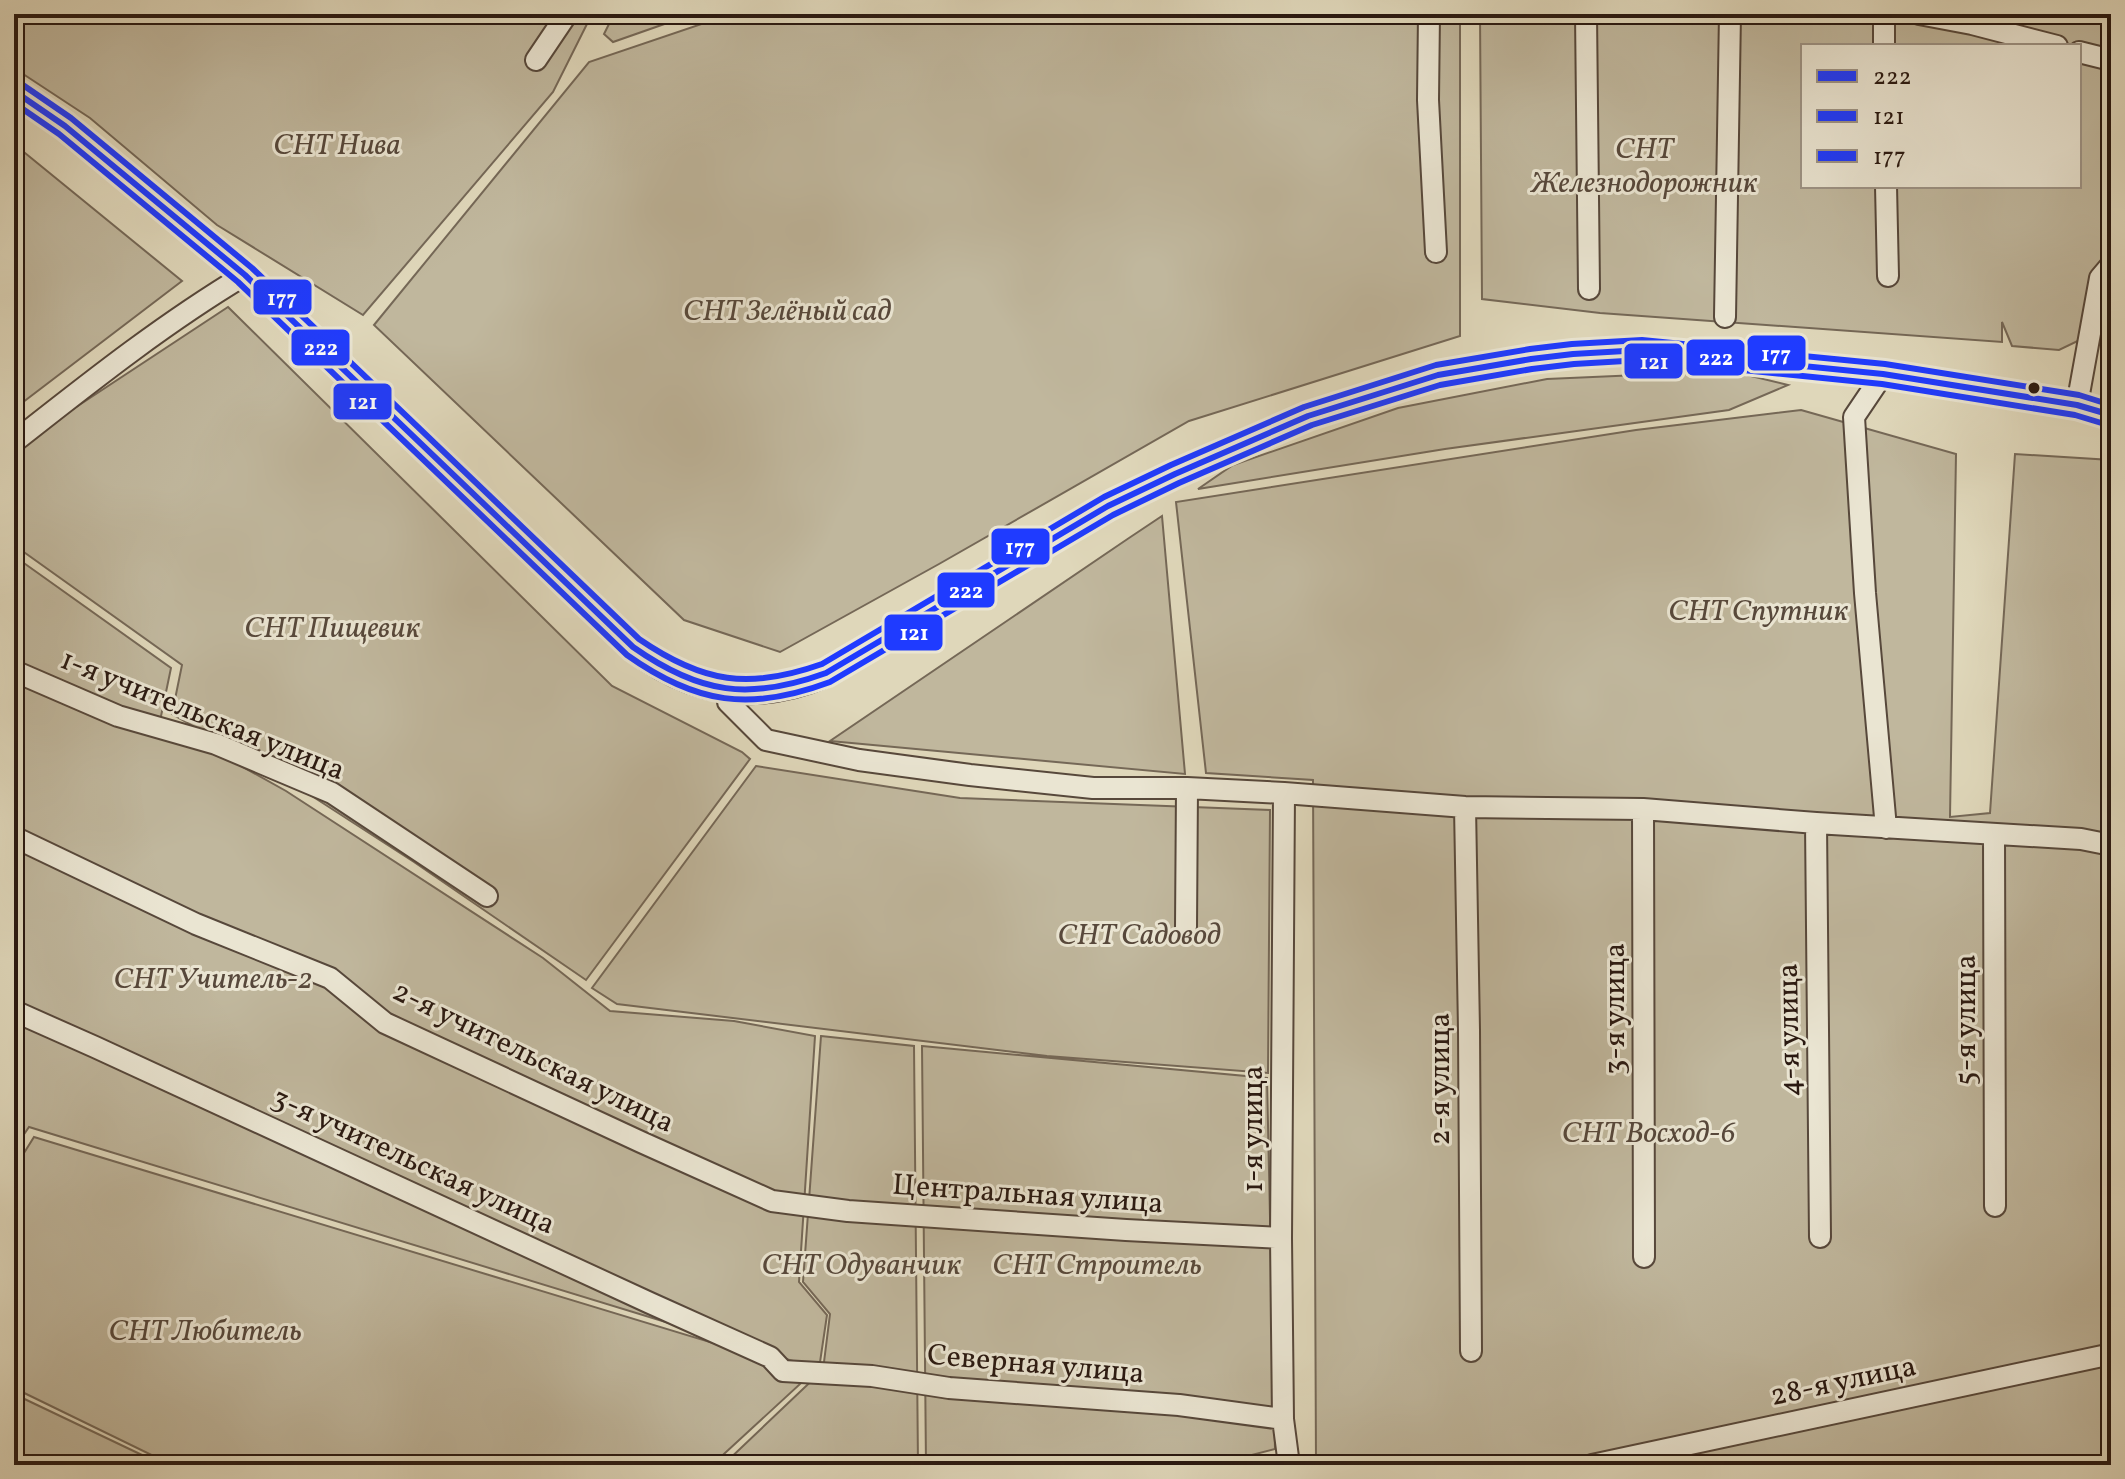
<svg xmlns="http://www.w3.org/2000/svg" width="2125" height="1479" font-family="Vollkorn,serif">
  <style>
    .green { fill: #c0b79d; stroke: #756857; stroke-width: 2; fill-rule: evenodd }
    .lines { fill: none; stroke-linecap: round; stroke-linejoin: round }
    .minor-casing { stroke: #57483b; stroke-width: 24 }
    .major-casing { stroke: #2a1911; stroke-width: 30 }
    .minor { stroke: #eae5d2; stroke-width: 20 }
    .major { stroke: #dfd7ba; stroke-width: 26 }
    .bus-1-casing { stroke: #eae5d2; stroke-width: 12 }
    .bus-2-casing { stroke: #eae5d2; stroke-width: 12 }
    .bus-3-casing { stroke: #eae5d2; stroke-width: 12 }
    .bus-1 { stroke: #1f3bff; stroke-width: 6 }
    .bus-2 { stroke: #1f3bff; stroke-width: 6 }
    .bus-3 { stroke: #1f3bff; stroke-width: 6 }
    .bus-dot { fill: #2a1911; stroke: #eae5d2; stroke-width: 3 }
    .labels { text-anchor: middle; stroke-width: 6; stroke-linejoin: round; paint-order: stroke }
    .park-label { font-size: 30px; font-style: italic; fill: #57483b; stroke: #eae5d2 }
    .street-label { font-size: 30px; fill: #2a1911; stroke: #eae5d2 }
    .line-badge { stroke: #eae5d2; stroke-width: 3 }
    .badge-label { font-size: 22px; text-anchor: middle; font-weight: bold; fill: #fff }
  </style>
  <rect width="100%" height="100%" fill="#dfd7ba"/>
  <filter id="stains"><feTurbulence type="fractalNoise" baseFrequency=".0025" numOctaves="4"/><feColorMatrix values="0 0 0 0 .2 0 0 0 0 .09 0 0 0 0 .02 0 0 0 .5 -.17"/></filter>
  <radialGradient id="worn" r=".72"><stop offset=".6" stop-color="#630" stop-opacity="0"/><stop offset="1" stop-color="#630" stop-opacity=".3"/></radialGradient>
  <!-- green -->
  <path class="green" d="M14,14H592L553,92L363,315L217,225L90,118L14,68Z
    M614,14H693L613,42L604,34Z
    M731,14H1460V336L1189,421L939,564L780,652L684,620L374,325L589,62Z
    M1480,14H2111V325L2059,350L2012,346L2002,322V342L1600,313L1482,299ZM1803,46H2079V186H1803Z
    M14,144L182,281L14,409Z
    M228,307L612,686L742,752L750,759L586,980L414,862L284,778L172,714L182,665L14,545V448Z
    M1730,371L1788,385L1729,410L1445,449L1198,489L1233,465L1398,408L1547,379Z
    M1801,410L1956,454L1950,817L1990,813L2015,454L2111,460V1465H1316L1313,780L1206,773L1176,502L1636,430Z
    M1162,516L1185,774L830,741L1129,538Z
    M14,556L171,668L160,721L286,791L543,958L610,1011L734,1021L815,1036L799,1282L827,1315L819,1369L29,1127L14,1149Z
    M756,766L960,798L1270,810L1268,1073L1047,1056L617,1004L592,988Z
    M821,1036L914,1046L918,1465H723L823,1370L830,1314L803,1282Z
    M922,1046L1267,1078L1275,1449L1213,1465H926Z
    M34,1137L812,1373L712,1465H172L14,1388V1169Z
    M14,1394L163,1465H14Z"/>
  <g class="lines">
    <!-- minor casing -->
    <g class="minor-casing">
      <path id="minor" d="M1429,14L1428,100L1436,252
        M1586,14L1589,289
        M1884,14V46
        M1919,14L1972,24L2057,46
        M2079,52L2111,60
        M536,60L567,14
        M1886,186L1888,276
        M1725,317L1730,14
        M1883,374L1854,417L1865,593L1886,828
        M2077,405L2100,278L2111,265
        M14,442C89,383 163,324 245,275
        M14,671L118,716L216,744L332,793L487,896
        M728,689V702L766,740L859,760L970,775L1093,788H1187L1284,793L1465,807L1643,809L1816,823L2081,839L2111,845
        M1284,793L1281,1238L1283,1419L1289,1465
        M1465,807L1469,1030L1471,1351
        M1643,809L1644,1257
        M1816,823L1820,1237
        M1994,835L1995,1206
        M14,837L196,924L330,978L385,1023L641,1142L772,1201L848,1211L1126,1230L1281,1238
        M1186,927L1187,788
        M14,1011L95,1047L650,1303L770,1357L783,1371L872,1376L949,1388L1179,1405L1283,1419
        M1592,1465L2107,1355"/>
    </g>
    <!-- major casing -->
    <g class="major-casing">
      <path id="major" d="M14,91L65,126L245,275L633,647C692,693 756,703 826,673L1108,506L1175,474L1308,416L1438,375L1531,359L1573,354L1642,350L1883,374L2077,405L2111,415"/>
    </g>
    <!-- minor -->
    <use href="#minor" class="minor"/>
    <!-- major -->
    <use href="#major" class="major"/>
    <!-- bus-1 casing -->
    <g class="bus-1-casing">
      <path id="bus-1" d="M14,91L65,126L245,275L633,647C700,694 749,701 826,673L1108,506L1175,474L1308,416L1438,375L1531,359L1573,354L1642,350L1883,374L2077,405L2111,415"/>
    </g>
    <!-- bus-2 casing -->
    <g class="bus-2-casing">
      <path id="bus-2" d="M14,103L59,134L238,282L627,655C696,704 750,712 830,682L1113,515L1179,483L1312,425L1440,385L1532,369L1574,364L1642,360L1882,384L2075,415L2108,425"/>
    </g>
    <!-- bus-3 casing -->
    <g class="bus-3-casing">
      <path id="bus-3" d="M20,83L71,118L252,268L639,639C703,683 749,690 822,664L1104,497L1171,465L1304,407L1436,365L1530,349L1572,344L1642,340L1885,364L2079,395L2111,405"/>
    </g>
    <!-- bus-1 -->
    <use href="#bus-1" class="bus-1"/>
    <!-- bus-2 -->
    <use href="#bus-2" class="bus-2"/>
    <!-- bus-3 -->
    <use href="#bus-3" class="bus-3"/>
  </g>
  <!-- markers -->
  <circle class="bus-dot" cx="2034" cy="388" r="7"/>
  <g class="labels">
    <!-- park labels -->
    <g class="park-label">
      <text x="337" y="154">СНТ Нива</text>
      <text x="1644" y="158">СНТ<tspan x="1644" dy="34">Железнодорожник</tspan></text>
      <text x="787" y="320">СНТ Зелёный сад</text>
      <text x="1758" y="620">СНТ Спутник</text>
      <text x="332" y="637">СНТ Пищевик</text>
      <text x="1139" y="944">СНТ Садовод</text>
      <text x="213" y="988">СНТ Учитель-2</text>
      <text x="1649" y="1142">СНТ Восход-6</text>
      <text x="861" y="1274">СНТ Одуванчик</text>
      <text x="1097" y="1274">СНТ Строитель</text>
      <text x="205" y="1340">СНТ Любитель</text>
    </g>
    <!-- street labels -->
    <g class="street-label">
      <text transform="translate(203 714) rotate(22)" y="10">1-я учительская улица</text>
      <text transform="translate(1614 1009) rotate(-90)" y="10">3-я улица</text>
      <text transform="translate(1965 1020) rotate(-90)" y="10">5-я улица</text>
      <text transform="translate(1788 1030) rotate(-91)" y="10">4-я улица</text>
      <text transform="translate(534 1056) rotate(26)" y="10">2-я учительская улица</text>
      <text transform="translate(1439 1079) rotate(-90)" y="10">2-я улица</text>
      <text transform="translate(1252 1129) rotate(-90)" y="10">1-я улица</text>
      <text transform="translate(414 1160) rotate(25)" y="10">3-я учительская улица</text>
      <text transform="translate(1028 1193) rotate(4)" y="10">Центральная улица</text>
      <text transform="translate(1036 1363) rotate(5)" y="10">Северная улица</text>
      <text transform="translate(1843 1380) rotate(-12)" y="10">28-я улица</text>
    </g>
  </g>
  <g class="line-badge">
    <rect x="252" y="278" width="61" height="38" rx="8" fill="#1f3bff"/>
    <rect x="290" y="328" width="61" height="39" rx="8" fill="#1f3bff"/>
    <rect x="1746" y="334" width="61" height="38" rx="8" fill="#1f3bff"/>
    <rect x="1685" y="338" width="61" height="39" rx="8" fill="#1f3bff"/>
    <rect x="1623" y="342" width="61" height="38" rx="8" fill="#1f3bff"/>
    <rect x="332" y="382" width="61" height="39" rx="8" fill="#1f3bff"/>
    <rect x="990" y="527" width="61" height="39" rx="8" fill="#1f3bff"/>
    <rect x="936" y="571" width="60" height="38" rx="8" fill="#1f3bff"/>
    <rect x="883" y="613" width="61" height="39" rx="8" fill="#1f3bff"/>
  </g>
  <g class="badge-label">
    <text x="282" y="305">177</text>
    <text x="321" y="355">222</text>
    <text x="1776" y="361">177</text>
    <text x="1716" y="365">222</text>
    <text x="1654" y="369">121</text>
    <text x="363" y="409">121</text>
    <text x="1020" y="554">177</text>
    <text x="966" y="598">222</text>
    <text x="914" y="640">121</text>
  </g>
  <!-- margin -->
  <rect width="2125" height="1479" fill="none" stroke="#dfd7ba" stroke-width="48"/>
  <rect x="16" y="16" width="2093" height="1447" fill="none" stroke="#2a1911" stroke-width="4"/>
  <rect x="24" y="24" width="2077" height="1431" fill="none" stroke="#2a1911" stroke-width="2"/>
  <!-- legend -->
  <rect x="1801" y="44" width="280" height="144" fill="#eae5d2" stroke="#9d9385" stroke-width="2"/>
  <rect x="1817" y="70" width="40" height="12" fill="#1f3bff" stroke="#9d9385" stroke-width="2"/>
  <text x="1873" y="84" font-size="24" fill="#2a1911">222</text>
  <rect x="1817" y="110" width="40" height="12" fill="#1f3bff" stroke="#9d9385" stroke-width="2"/>
  <text x="1873" y="124" font-size="24" fill="#2a1911">121</text>
  <rect x="1817" y="150" width="40" height="12" fill="#1f3bff" stroke="#9d9385" stroke-width="2"/>
  <text x="1873" y="164" font-size="24" fill="#2a1911">177</text>
  <rect width="100%" height="100%" filter="url(#stains)"/>
  <rect width="100%" height="100%" fill="url(#worn)"/>
</svg>
